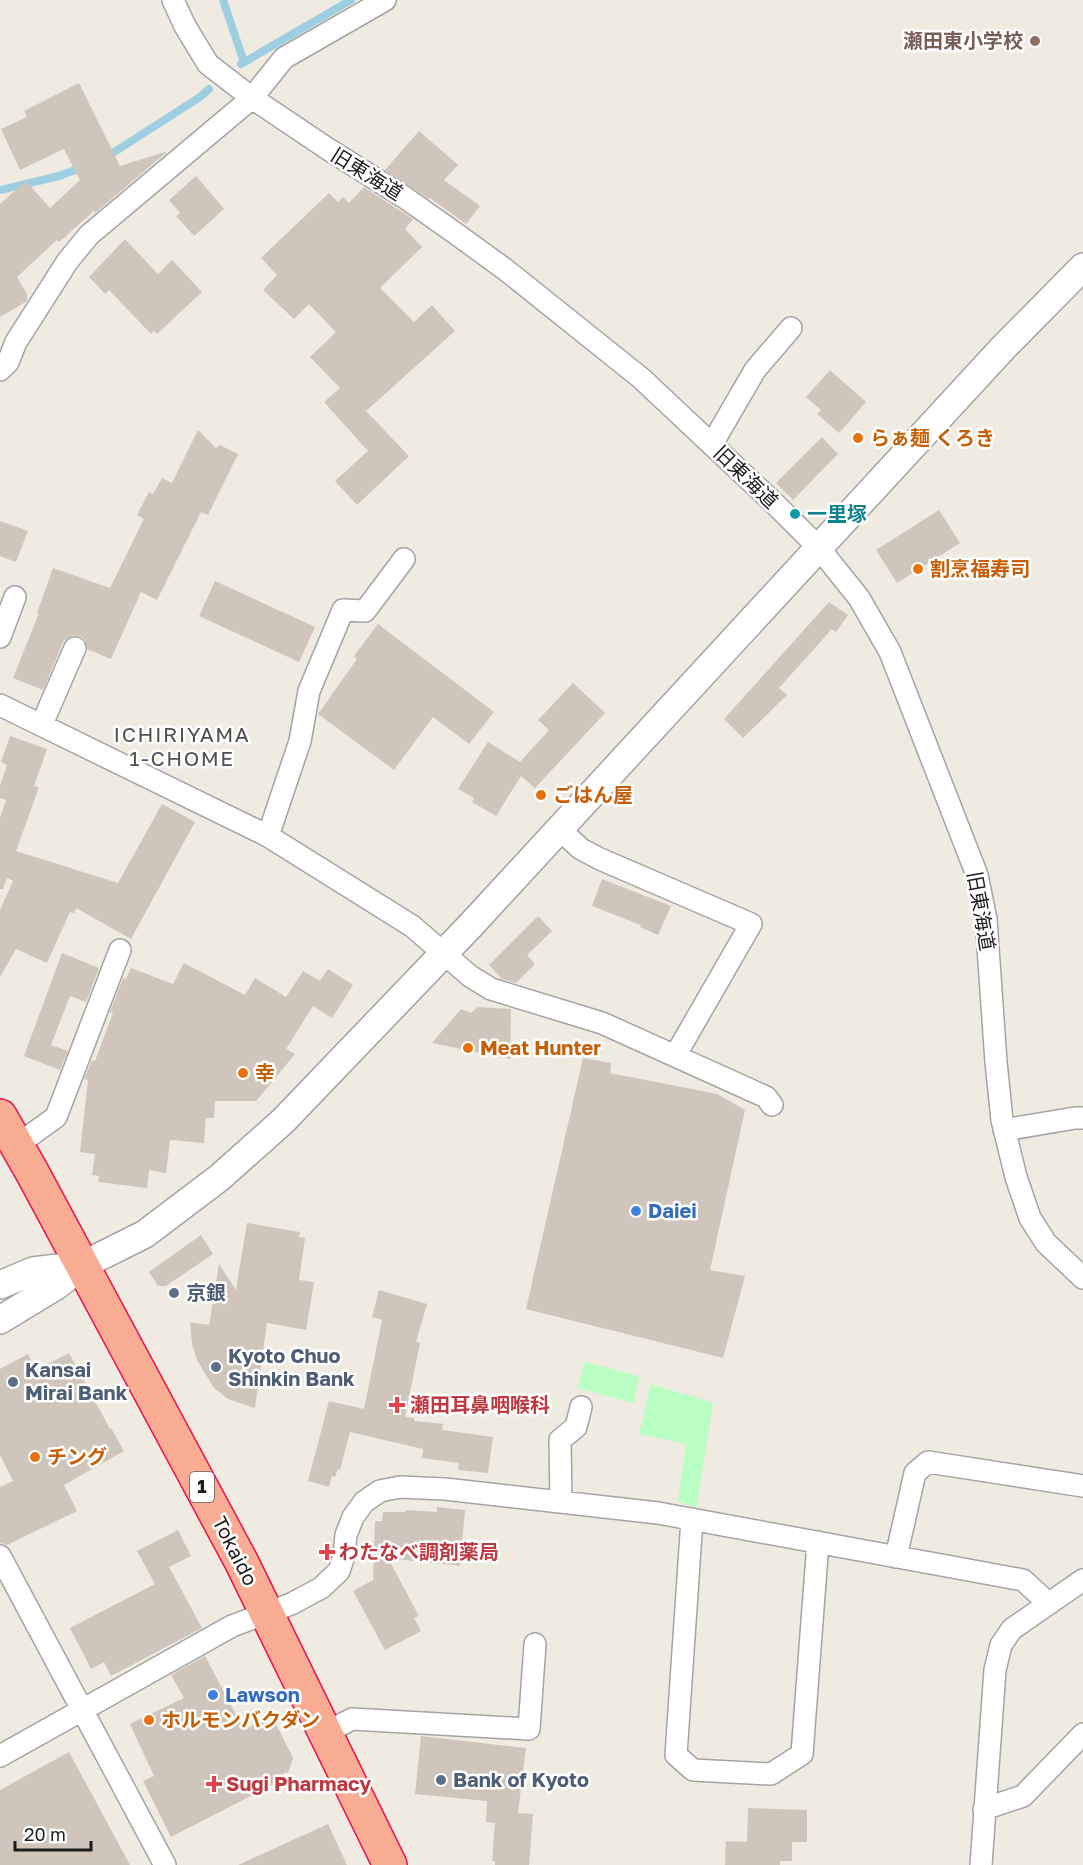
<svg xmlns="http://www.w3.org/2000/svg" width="1083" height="1865" font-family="'Golos Text','Noto Sans JP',sans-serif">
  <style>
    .park { fill: #b9ffc3 }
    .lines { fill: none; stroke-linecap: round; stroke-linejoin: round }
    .stream { stroke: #9dcee2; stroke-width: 8 }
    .building { fill: #cfc5ba }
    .minor-casing { stroke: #a4a4a4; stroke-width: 24 }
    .tertiary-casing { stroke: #a4a4a4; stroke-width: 30 }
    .trunk-casing { stroke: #e91250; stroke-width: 36 }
    .minor { stroke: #fff; stroke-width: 21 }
    .tertiary { stroke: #fff; stroke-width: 27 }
    .trunk { stroke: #f7ac93; stroke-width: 33 }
    .education-dot { fill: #8d6e63; stroke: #fff; stroke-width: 2 }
    .food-dot { fill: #e8710a; stroke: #fff; stroke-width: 2 }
    .culture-dot { fill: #0f9aa8; stroke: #fff; stroke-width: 2 }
    .shop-dot { fill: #3f7fe0; stroke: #fff; stroke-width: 2 }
    .service-dot { fill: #5c6f8a; stroke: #fff; stroke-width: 2 }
    .health-dot { fill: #e0444e; stroke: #fff; stroke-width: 2 }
    .labels { text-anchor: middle; stroke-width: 5; stroke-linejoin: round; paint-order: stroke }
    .shield { fill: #fff; stroke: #616161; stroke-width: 1.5 }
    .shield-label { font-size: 18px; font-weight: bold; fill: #1d1d1d }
    .education-label { font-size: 20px; font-weight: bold; fill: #785e54; stroke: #fff; text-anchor: end }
    .street-label { font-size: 20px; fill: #1d1d1d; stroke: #fff }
    .food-label { font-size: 20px; font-weight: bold; fill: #c56008; stroke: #fff; text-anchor: start }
    .culture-label { font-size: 20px; font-weight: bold; fill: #0d838f; stroke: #fff; text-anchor: start }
    .shop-label { font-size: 20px; font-weight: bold; fill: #366cbe; stroke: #fff; text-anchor: start }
    .service-label { font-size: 20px; font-weight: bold; fill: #4e5e75; stroke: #fff; text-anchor: start }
    .health-label { font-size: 20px; font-weight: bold; fill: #be3a42; stroke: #fff; text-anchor: start }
    .neighbourhood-label { font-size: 21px; letter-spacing: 1.5px; fill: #505050; stroke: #fff }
  </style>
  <rect width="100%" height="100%" fill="#efebe1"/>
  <!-- park -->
  <path class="park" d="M585,1362L639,1376L634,1403L577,1388Z
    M651,1384L713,1403L696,1508L678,1501L686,1444L639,1434Z"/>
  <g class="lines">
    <!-- stream -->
    <path class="stream" d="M223,0L244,62
      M241,64L351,0
      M105,158L200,97L209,89
      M0,190L59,176L83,167"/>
  </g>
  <!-- building -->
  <path class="building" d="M79,83L120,166L168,151L95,213L94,211L59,242L57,240L17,277L27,294V301L0,317V204L26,181L50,208L80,180L64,149L20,170L1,129L27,117L24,111Z
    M419,131L458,165L444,180L480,206L466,224L430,198L429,199L385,170Z
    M196,176L224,209L194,236L176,216L180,213L169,200Z
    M364,187L413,219L405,229L422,247L380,288L414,322L432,305L455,331L366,411L409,456L357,505L335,481L368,451L324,402L340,388L310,357L336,332L309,304L294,319L263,290L277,275L261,258L329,193L338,202L343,197L349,203Z
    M125,239L158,274L172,260L202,292L157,334L154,331L151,334L109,290L105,294L89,277Z
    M830,370L866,402L839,433L817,414L821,410L806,397Z
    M198,430L216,448L220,445L238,454L208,515L201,512L157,600L141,592L111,659L87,649L85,640L80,636L73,635L64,640L43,690L13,678L39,613H37L53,568L110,588L144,519L137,515L149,492L153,494L162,478L172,483Z
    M822,437L838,454L793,500L776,483Z
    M939,510L960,543L897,583L876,550Z
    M0,521L28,531L16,562L0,556Z
    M215,581L315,627L299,662L199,616Z
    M829,602L848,615L836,632L832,629L779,688L787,695L743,738L724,719Z
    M378,624L494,712L469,744L433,717L394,770L318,714L357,659L354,656Z
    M573,683L605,713L535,788L521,776L496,816L472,802L474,798L458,789L488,742L520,762L549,730L538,720Z
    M10,736L47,749L34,786L39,787L16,851L118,883L162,804L195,822L131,939L76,908L74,913L70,912L47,963L16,949L0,977V910L13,881L7,878L3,889H0V818L6,800L0,798V786L7,765L1,762Z
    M602,879L671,906L658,935L640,927L641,925L592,906Z
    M538,916L552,931L527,955L535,964L516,983L502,979L489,965Z
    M62,953L99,968L86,1002L70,996L51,1045L68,1051L60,1070L24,1056Z
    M184,963L245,995L255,978L286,997L303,971L320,981L328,969L353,985L332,1018L313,1006L286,1049L295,1054L256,1101H215L214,1118H206L204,1143L170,1140L166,1173L149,1170L147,1188L98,1182L99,1176L92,1175L95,1154L80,1152L88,1080L84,1079L92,1060L95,1061L113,1013L110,1012L123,978L126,979L131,968L173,984Z
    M478,1007L511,1009L510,1059L432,1043L461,1009L471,1013Z
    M583,1058L611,1063L610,1073L717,1094L745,1110L710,1270L745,1276L723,1358L526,1309Z
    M247,1223L300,1232L299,1237L305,1238L299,1280L314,1282L306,1330L267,1323L255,1408L228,1399L214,1388L197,1360L192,1344L190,1322L209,1325L219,1264L236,1290Z
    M201,1235L213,1254L166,1286H158L149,1272Z
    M379,1290L427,1304L416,1342L420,1343L405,1417L414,1418V1421L443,1424L442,1430L493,1437L488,1473L458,1470L459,1463L422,1458L423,1449L350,1432L340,1470L338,1469L335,1477L332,1476L329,1487L308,1481L329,1401L364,1409L382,1320L372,1317Z
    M69,1353L110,1429L111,1428L124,1451L64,1485L77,1511L7,1545L0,1543V1487L13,1481L0,1455V1369L28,1354L36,1370Z
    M437,1507L465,1510L460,1566L388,1558L419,1616L414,1618L421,1631L385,1650L353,1591L373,1580L375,1521H382L383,1512H405L406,1510L437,1512Z
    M178,1530L191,1556L169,1567L202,1628L111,1676L104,1662L91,1669L70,1628L155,1584L137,1551Z
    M205,1656L244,1730L272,1716L293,1758L288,1773L285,1772L278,1782L171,1837L143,1781L154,1776L130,1724L184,1698L171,1675Z
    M421,1736L526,1748L518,1813L533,1814L529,1865H495V1861H492L495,1823L486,1822L487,1801L415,1794Z
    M69,1752L130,1865H0V1790Z
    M748,1808L807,1810V1842H792V1861H780V1865H725L726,1841L747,1842Z
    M328,1824L347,1865H238Z"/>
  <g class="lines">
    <!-- minor casing -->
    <g class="minor-casing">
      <path id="minor" d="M173,0L185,26L208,64L252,98L328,149L404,197L455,233L506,270L641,378L775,504L819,548L859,598L890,652L977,875L986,919L996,1062L1002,1120L1016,1177L1030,1218L1046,1243L1083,1278
        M0,370L8,362L16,342L67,262L89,235L252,98L284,58L385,0
        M712,444L755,370L791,328
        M0,637L15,597
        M0,705L268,836L412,926L470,976L491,989L602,1023L766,1097L772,1105
        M42,724L75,648
        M559,829L581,849L600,859L751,924L675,1056
        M268,836L300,741L309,691L343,610L365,611L404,559
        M1004,1130L1075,1118H1083
        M17,1145L56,1117L120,950
        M561,1502L560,1440L576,1427L581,1407
        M692,1519L676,1755L693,1770L771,1774L802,1754L818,1542
        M0,1556L165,1865
        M896,1557L915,1473L928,1462L1083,1486
        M325,1733L352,1719L529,1729L535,1644
        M0,1756L232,1626L291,1604L321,1588L339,1571L344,1556L346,1535L353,1517L364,1502L380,1491L400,1487L445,1489L658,1513L1023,1580L1048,1603
        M984,1809L1023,1796L1083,1734
        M981,1865L995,1670L1001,1645L1012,1629L1083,1580"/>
    </g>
    <!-- tertiary casing -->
    <g class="tertiary-casing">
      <path id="tertiary" d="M0,1285L33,1271L82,1265
        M0,1320L56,1286L83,1265L145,1234L219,1178L283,1121L471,925L1003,348L1083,267"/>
    </g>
    <!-- trunk casing -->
    <g class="trunk-casing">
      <path id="trunk" d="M0,1116L32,1172L241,1561L390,1865"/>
    </g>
    <!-- minor -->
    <use href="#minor" class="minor"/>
    <!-- tertiary -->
    <use href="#tertiary" class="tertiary"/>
    <!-- trunk -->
    <use href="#trunk" class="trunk"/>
  </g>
  <!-- markers -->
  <circle class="education-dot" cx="1035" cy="41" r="6"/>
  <g class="food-dot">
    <circle cx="858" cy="438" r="6"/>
    <circle cx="918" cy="569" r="6"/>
    <circle cx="541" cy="795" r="6"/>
    <circle cx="468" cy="1048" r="6"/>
    <circle cx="243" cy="1073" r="6"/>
    <circle cx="35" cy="1457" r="6"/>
    <circle cx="149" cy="1720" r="6"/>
  </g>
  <circle class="culture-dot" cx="795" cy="514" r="6"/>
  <g class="shop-dot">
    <circle cx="636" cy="1211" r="6"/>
    <circle cx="213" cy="1695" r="6"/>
  </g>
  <g class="service-dot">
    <circle cx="174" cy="1293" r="6"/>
    <circle cx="216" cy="1367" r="6"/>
    <circle cx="13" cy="1382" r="6"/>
    <circle cx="441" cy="1780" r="6"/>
  </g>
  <g class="health-dot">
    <path d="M394 1396h6v6h6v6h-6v6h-6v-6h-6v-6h6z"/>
    <path d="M324 1543h6v6h6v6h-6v6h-6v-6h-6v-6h6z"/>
    <path d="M211 1775h6v6h6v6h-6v6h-6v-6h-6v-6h6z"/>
  </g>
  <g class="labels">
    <!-- shield labels -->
    <rect class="shield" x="190" y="1472" width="24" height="30" rx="4.5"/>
    <g class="shield-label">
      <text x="202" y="1493">1</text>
    </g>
    <!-- education labels -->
    <g class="education-label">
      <text x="1023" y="48">瀬田東小学校</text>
    </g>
    <!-- street labels -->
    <g class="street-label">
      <text transform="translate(367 174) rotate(32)" y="7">旧東海道</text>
      <text transform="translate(746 477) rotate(44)" y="7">旧東海道</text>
      <text transform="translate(981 911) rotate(80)" y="7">旧東海道</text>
      <text transform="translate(235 1551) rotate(63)" y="7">Tokaido</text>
    </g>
    <!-- food labels -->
    <g class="food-label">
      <text x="870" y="445">らぁ麺 くろき</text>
      <text x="930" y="576">割烹福寿司</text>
      <text x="553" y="802">ごはん屋</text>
      <text x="480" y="1055">Meat Hunter</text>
      <text x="255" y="1080">幸</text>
      <text x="47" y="1464">チング</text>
      <text x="161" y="1727">ホルモンバクダン</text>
    </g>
    <!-- culture labels -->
    <g class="culture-label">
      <text x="807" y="521">一里塚</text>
    </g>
    <!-- shop labels -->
    <g class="shop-label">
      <text x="648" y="1218">Daiei</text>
      <text x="225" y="1702">Lawson</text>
    </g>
    <!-- service labels -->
    <g class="service-label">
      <text x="186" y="1300">京銀</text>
      <text x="228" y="1363">Kyoto Chuo<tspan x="228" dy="23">Shinkin Bank</tspan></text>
      <text x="25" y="1377">Kansai<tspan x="25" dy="23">Mirai Bank</tspan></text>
      <text x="453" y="1787">Bank of Kyoto</text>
    </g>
    <!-- health labels -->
    <g class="health-label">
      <text x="410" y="1412">瀬田耳鼻咽喉科</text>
      <text x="339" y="1559">わたなべ調剤薬局</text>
      <text x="226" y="1791">Sugi Pharmacy</text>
    </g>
    <!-- neighbourhood labels -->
    <g class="neighbourhood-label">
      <text x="182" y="742">ICHIRIYAMA<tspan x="182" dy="24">1-CHOME</tspan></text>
    </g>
  </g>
  <!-- scale -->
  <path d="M15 1841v9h76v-9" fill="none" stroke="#1d1d1d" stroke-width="3"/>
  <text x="24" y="1841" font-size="18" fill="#1d1d1d" stroke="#ffffff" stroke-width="4.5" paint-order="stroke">20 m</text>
</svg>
